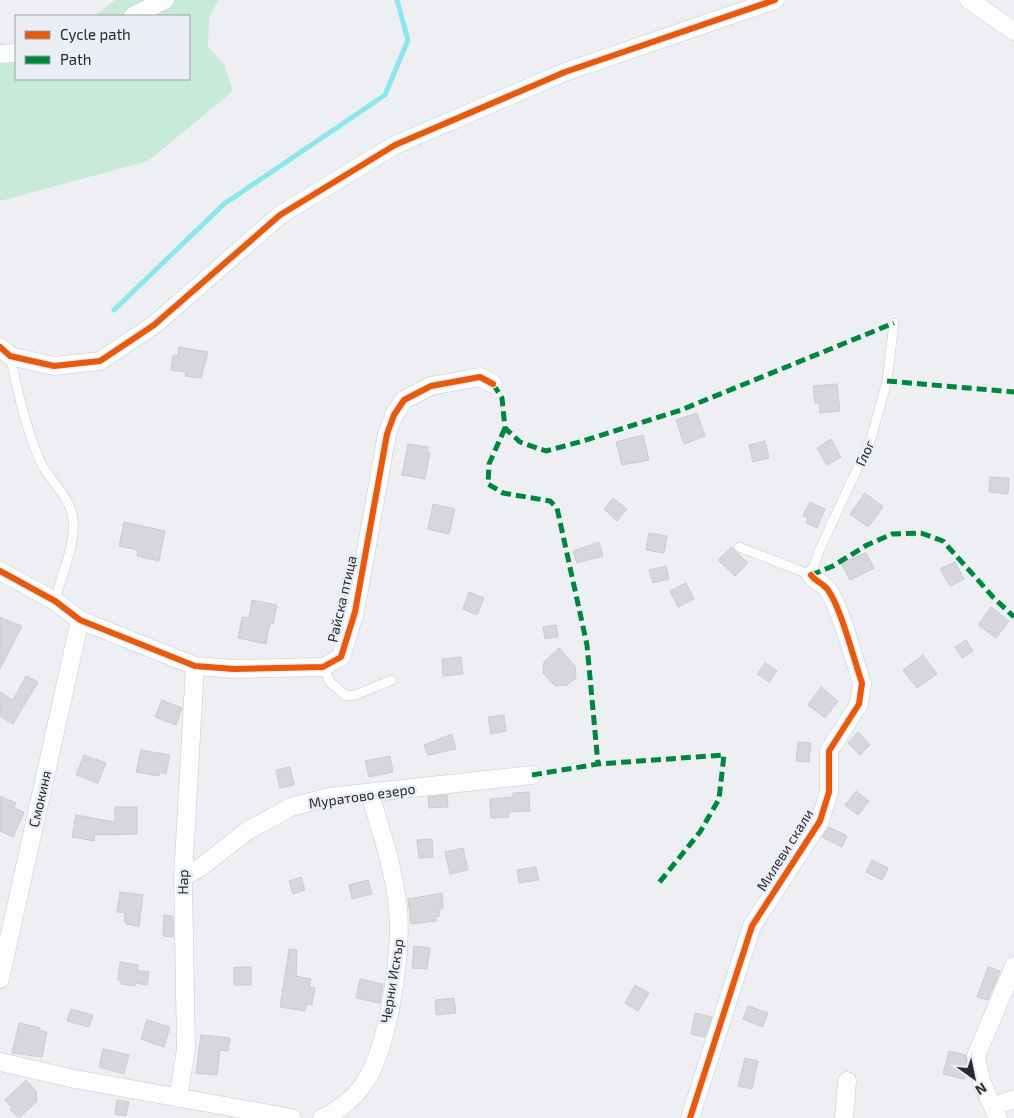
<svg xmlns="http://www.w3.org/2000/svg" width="1014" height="1118" font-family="'Exo 2',sans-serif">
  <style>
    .green { fill: #c8ead9 }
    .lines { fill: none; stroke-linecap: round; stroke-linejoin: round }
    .stream { stroke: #8be7ed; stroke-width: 5 }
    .building { fill: #d6d7da; stroke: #cbcccf }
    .lane-casing { stroke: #c9cbce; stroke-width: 10 }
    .street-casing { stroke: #c9cbce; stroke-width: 19 }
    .lane { stroke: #fcfdfd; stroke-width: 9 }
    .street { stroke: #fcfdfd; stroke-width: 18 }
    .quiet { stroke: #00873e; stroke-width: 5; stroke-dasharray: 10 5; stroke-linecap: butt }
    .cycleway-casing { stroke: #ebeef5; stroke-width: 9 }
    .cycleway { stroke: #e8590c; stroke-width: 6 }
    .labels { text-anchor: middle; stroke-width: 5; stroke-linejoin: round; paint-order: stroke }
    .street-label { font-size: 14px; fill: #292a2c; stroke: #ebeef5 }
  </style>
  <rect width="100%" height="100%" fill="#edeff3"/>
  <!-- green -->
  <path class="green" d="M115,0H218L209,19L208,47L224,64L233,91L148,161L0,201V43L8,46L16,45V79H189V16H95Z"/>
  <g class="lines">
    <!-- stream -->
    <path class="stream" d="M114,310L224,204L385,95L408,40L397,0"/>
  </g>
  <!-- building -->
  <path class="building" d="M179,347L208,352L201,378L185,376L186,372L171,370L173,355H178Z
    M837,384L840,411L820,413L819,403H815L813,386Z
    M697,413L705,436L684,444L676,420Z
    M643,435L649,460L622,465L616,442Z
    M831,439L841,457L827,465L817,448Z
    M765,441L769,458L753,462L749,445Z
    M408,444L428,447L427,452L430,453L425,479L402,475Z
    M990,477L1009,478L1008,494L989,492Z
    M865,493L883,507L868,527L850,514Z
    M613,498L627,509L617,521L604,509Z
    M810,502L825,509L817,528L806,523L808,518L803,516Z
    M433,504L455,509L449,534L428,529Z
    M124,522L165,531L159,561L137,556L138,550L119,546Z
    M649,533L667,536L664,553L646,550Z
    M599,542L603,556L577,563L573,551Z
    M731,547L748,563L735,576L718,560Z
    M866,553L874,568L850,580L841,563Z
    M955,562L964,579L950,586L940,569Z
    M666,566L669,579L653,583L649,570Z
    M686,583L694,599L678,607L670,591Z
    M469,592L484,598L477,615L463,609Z
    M252,600L277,605L273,624L270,623L266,644L238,638L242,617L249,618Z
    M991,607L1009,621L996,638L978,625Z
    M0,617L22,626L0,669Z
    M556,625L558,637L545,639L543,627Z
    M966,640L973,651L962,658L955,647Z
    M559,648L575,666L576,678L567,685L555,686L543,673L544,662Z
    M923,655L937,674L917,688L903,670Z
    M461,657L463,674L443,676L442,659Z
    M765,663L777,671L769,682L757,674Z
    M26,676L38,682L13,724L0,716V692L13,700Z
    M821,687L838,701L825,718L808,705Z
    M162,700L182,708L176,725L155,717Z
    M504,715L506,731L491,734L488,717Z
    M858,732L870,745L860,755L848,743Z
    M452,734L456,749L428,755L424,745Z
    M798,742L811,743L809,762L796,761Z
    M141,750L170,755L166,774L160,772L159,776L136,772Z
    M84,755L106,763L98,783L76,775Z
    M390,756L393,772L369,777L365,761Z
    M290,767L294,785L280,788L276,770Z
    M856,791L869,801L858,815L845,805Z
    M529,792L530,811L509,812V817L491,818L490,799L513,797V793Z
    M447,795L448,807L429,808L428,797Z
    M0,796L16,803L14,808L24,812L13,837L0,831Z
    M115,807H137V834L95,835L94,841L72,837L76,815L115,822Z
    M829,827L847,836L842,847L822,837Z
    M432,839L433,857L419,858L417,840Z
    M463,848L468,870L450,874L445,852Z
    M872,860L888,868L882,880L866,872Z
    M536,867L539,880L519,883L517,870Z
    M301,877L305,890L293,894L289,881Z
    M368,880L372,894L352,899L349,885Z
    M120,892L143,895L139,926L126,924V922L124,921L125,913L117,912Z
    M442,893L443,909H439L440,916L436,917V921L411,924L408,899Z
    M164,915L173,916V937L163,936Z
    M414,946L430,948L427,969L412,968Z
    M289,949L297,950L296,976L311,979L309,987L315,988L312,1005L307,1004L305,1011L280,1007Z
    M120,962L138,965L137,970L149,972L147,985L135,983V986L121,984V980H118Z
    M234,967H251V985H234Z
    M988,967L1000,971L988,1000L977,997Z
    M360,979L383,984L380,1003L356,998Z
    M635,985L649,993L638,1011L625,1003Z
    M454,998L456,1013L436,1015L435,1000Z
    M748,1006L768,1013L763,1027L743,1019Z
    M71,1009L93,1015L89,1027L67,1021Z
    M695,1013L712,1017L705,1037L691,1034Z
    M147,1020L170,1027L164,1047L141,1039Z
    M19,1023L40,1028L39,1030L47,1032L42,1057L12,1053Z
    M201,1035L230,1038L228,1051L220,1050L217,1075L196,1073Z
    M103,1049L129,1055L124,1074L99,1067Z
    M949,1051L966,1055L967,1067L964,1079L943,1074Z
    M745,1058L758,1061L752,1089L738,1086Z
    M26,1080L36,1091L37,1101L19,1118L10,1110L12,1108L5,1100Z
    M117,1100L129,1102L126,1116L115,1114Z"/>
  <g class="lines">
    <!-- lane casing -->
    <g class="lane-casing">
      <path id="lane" d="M10,356C18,392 26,430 41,463C50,481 71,498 73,519C76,545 61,575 55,601
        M739,547L811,575L819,551L871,439L887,381L894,323
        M323,667L330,682L346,696L355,695L392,680"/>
    </g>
    <!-- street casing -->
    <g class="street-casing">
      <path id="street" d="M969,0L1014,31
        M133,16L165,0
        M0,54L16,53
        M0,347L10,356L54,366L100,361L154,325L280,215L395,145L565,72L775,0
        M0,571L55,601L80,620L195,666L234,669L323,667L341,657L355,612L387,434L394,415L404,400L431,386L480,377L493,384
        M183,877L201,867L247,831L291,807L329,797L532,775
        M0,979L80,620
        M0,1062L75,1079L292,1118
        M178,1098L186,1049L183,877L195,666
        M994,1106L1014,1099
        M322,1118C336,1113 354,1098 363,1085C389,1049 402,952 398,908C394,869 381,831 370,794
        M690,1118L752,926L820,821L829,792V751L859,704L862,683C854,660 841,608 828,590C823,583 815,581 811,575
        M844,1118L847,1081
        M998,1118L981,1081L976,1056L1014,966"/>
    </g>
    <!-- lane -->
    <use href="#lane" class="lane"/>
    <!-- street -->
    <use href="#street" class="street"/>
    <!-- quiet -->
    <path class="quiet" d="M887,381L1014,392
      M493,384L502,398L505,428L520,442L546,451L583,441L681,410L894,323
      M505,428L489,464L488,484L503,493L550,501L557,508L587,645L598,764
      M811,575L833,566L867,545L892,534L921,533L943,541L993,597L1014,617
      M532,775L598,764L724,755L719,799L700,832L658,884"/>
    <!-- cycleway casing -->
    <g class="cycleway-casing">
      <path id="cycleway" d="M0,347L10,356L54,366L100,361L154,325L280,215L395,145L565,72L775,0
        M0,571L55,601L80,620L195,666L234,669L323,667L341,657L355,612L387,434L394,415L404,400L431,386L480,377L493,384
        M690,1118L752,926L820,821L829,792V751L859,704L862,683C854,660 841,608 828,590C823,583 815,581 811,575"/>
    </g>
    <!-- cycleway -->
    <use href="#cycleway" class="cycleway"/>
  </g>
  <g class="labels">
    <!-- street labels -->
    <g class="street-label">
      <text transform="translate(865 453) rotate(-66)" y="5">Глог</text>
      <text transform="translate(342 599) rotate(-77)" y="5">Райска птица</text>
      <text transform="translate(362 796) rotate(-8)" y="5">Муратово езеро</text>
      <text transform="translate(40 799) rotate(-77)" y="5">Смокиня</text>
      <text transform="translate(785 850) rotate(-58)" y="5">Милеви скали</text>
      <text transform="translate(183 882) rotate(-89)" y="5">Нар</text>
      <text transform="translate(392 981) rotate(-81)" y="5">Черни Искър</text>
    </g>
  </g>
  <!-- legend -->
  <rect x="15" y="15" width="175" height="65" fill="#ebeef5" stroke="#9da0a5"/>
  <rect x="25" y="31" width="25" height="8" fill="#e8590c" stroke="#9da0a5"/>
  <text x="60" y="40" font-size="15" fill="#292a2c">Cycle path</text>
  <rect x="25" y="56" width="25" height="8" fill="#00873e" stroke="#9da0a5"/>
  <text x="60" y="65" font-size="15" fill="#292a2c">Path</text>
  <!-- north arrow -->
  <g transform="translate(974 1078) rotate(147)" stroke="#ebeef5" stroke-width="4" paint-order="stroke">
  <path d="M0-4L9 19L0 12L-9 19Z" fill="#292a2c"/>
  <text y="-8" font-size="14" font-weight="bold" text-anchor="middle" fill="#292a2c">N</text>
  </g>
</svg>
